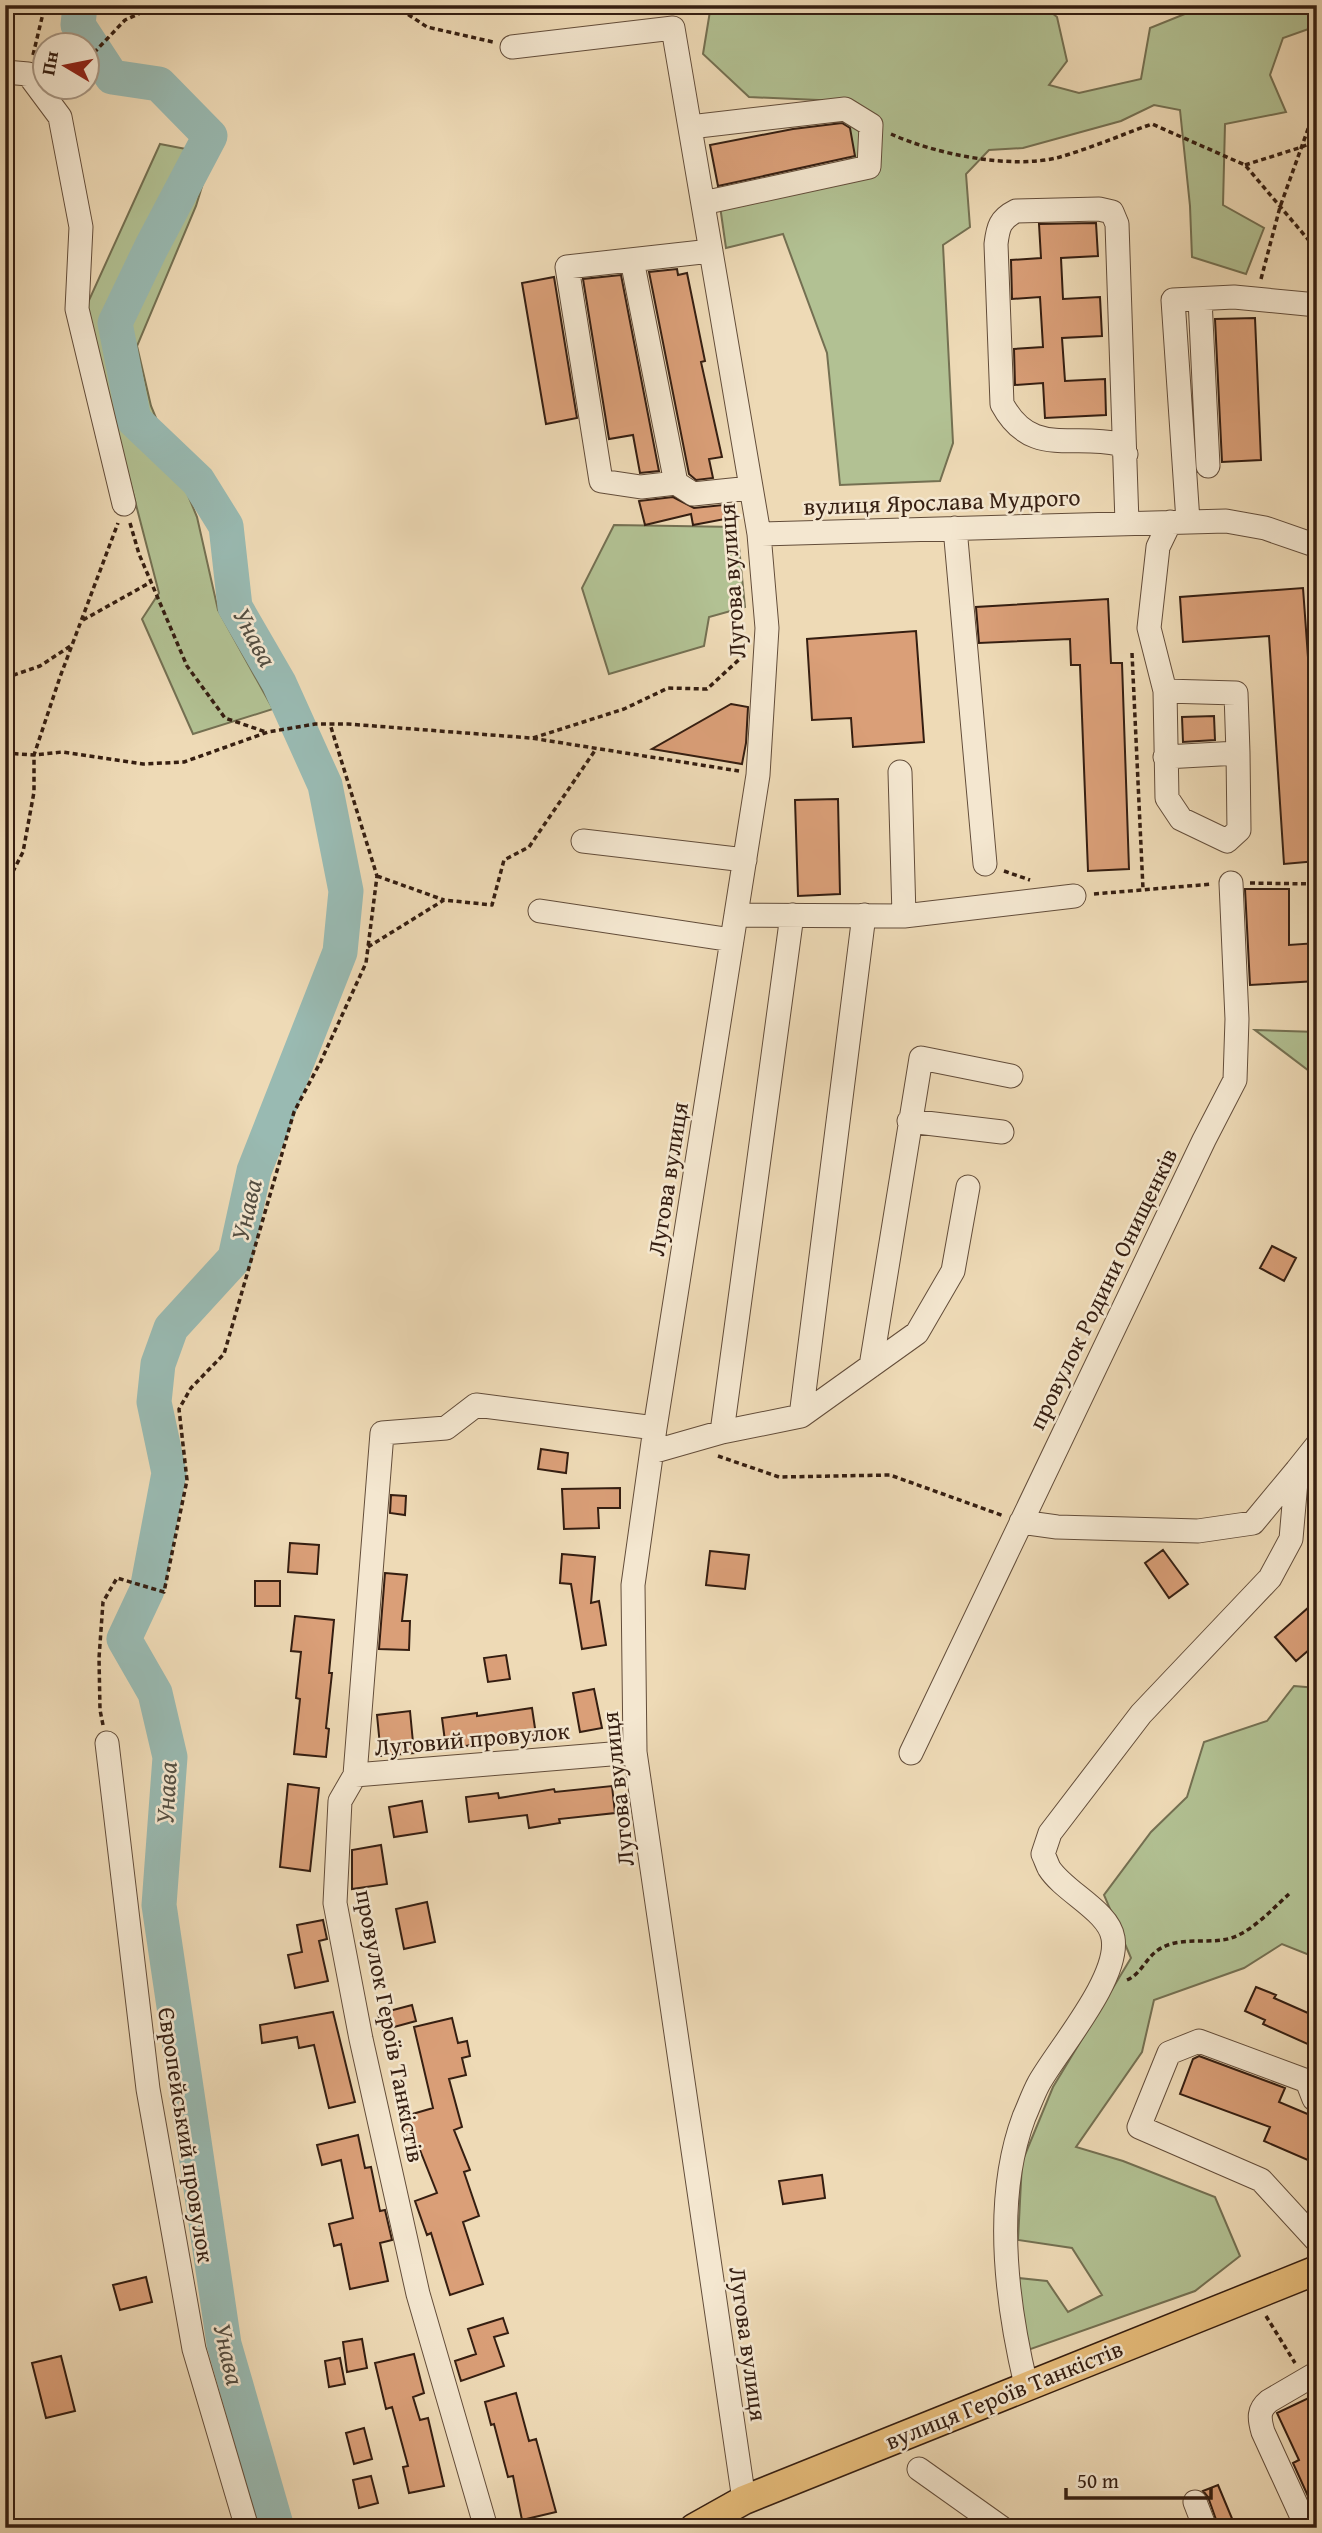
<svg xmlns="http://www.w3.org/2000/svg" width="1322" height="2533" font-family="'Gentium Book Plus',serif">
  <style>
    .green { fill: #b2c193; stroke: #747052; stroke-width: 2 }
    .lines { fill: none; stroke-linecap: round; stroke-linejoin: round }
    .river { stroke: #99bab2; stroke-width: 35 }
    .building { fill: #da9f78; stroke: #351e11; stroke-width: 2 }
    .minor-casing { stroke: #634d3a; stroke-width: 25 }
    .major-casing { stroke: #351e11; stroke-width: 31 }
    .path { stroke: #351e11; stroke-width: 3.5; stroke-dasharray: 5 3.5; stroke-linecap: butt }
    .minor { stroke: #f4e7d0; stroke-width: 23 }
    .major { stroke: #e7bd7b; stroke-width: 28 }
    .labels { text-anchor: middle; stroke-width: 5; stroke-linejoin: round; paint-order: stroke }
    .street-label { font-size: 24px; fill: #351e11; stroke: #f4e7d0 }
    .water-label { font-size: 26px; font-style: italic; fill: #534d41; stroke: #f4e7d0 }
  </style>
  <rect width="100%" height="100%" fill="#eedab6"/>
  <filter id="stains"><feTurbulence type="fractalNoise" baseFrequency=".00286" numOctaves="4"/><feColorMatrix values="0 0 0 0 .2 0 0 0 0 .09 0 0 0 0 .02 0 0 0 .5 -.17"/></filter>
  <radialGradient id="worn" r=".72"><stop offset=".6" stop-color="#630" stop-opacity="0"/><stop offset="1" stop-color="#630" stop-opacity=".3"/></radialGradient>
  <!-- green -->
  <path class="green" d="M711,5H1042L1057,17L1067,61L1049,85L1079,93L1141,79L1150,28L1207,5H1317V26L1283,38L1270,75L1286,112L1225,124L1223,205L1264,228L1246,274L1192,257L1190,206L1180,110L1154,105L1121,121L1023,148L989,150L966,174L970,227L943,245L953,443L940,481L840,485L827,353L783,234L726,248L720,206L853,181L840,101L749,97L703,54Z
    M160,144L212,154L196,206L137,346L151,406L197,517L218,610L273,709L193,734L142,619L159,593L85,309Z
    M614,525L737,527L745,607L709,617L704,646L609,674L582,588Z
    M1255,1030L1317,1032V1077Z
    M1294,1686L1317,1688V1958L1282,1944L1244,1968L1154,2000L1142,2052L1076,2147L1123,2161L1215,2197L1240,2256L1195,2291L1028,2350L1018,2278L1047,2281L1068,2312L1102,2295L1072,2248L1018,2240L1022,2162L1053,2087L1131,1958L1104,1895L1151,1832L1187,1797L1204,1742L1267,1721Z"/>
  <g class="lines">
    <!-- river -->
    <path class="river" d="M80,5L78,25L112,77L159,84L210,136L151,248L115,323L134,420L198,481L226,526L235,607L279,683L325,785L346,891L340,952L254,1171L235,1258L171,1328L158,1364L154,1402L169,1473L147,1590L124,1639L155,1693L170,1757L159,1905L224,2344L277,2528"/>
  </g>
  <!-- building -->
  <path class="building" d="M842,123L850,128L855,156L718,186L710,145L793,129Z
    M1096,223L1098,256L1061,258L1063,299L1100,297L1102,336L1062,338L1065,381L1105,379L1106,415L1045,418L1043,383L1015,385L1014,349L1043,347L1040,297L1012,299L1011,260L1041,258L1039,224Z
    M677,269L678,275L687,273L705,361L701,362L722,457L709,459L713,478L696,480L689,474L649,272Z
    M621,275L659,471L640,473L633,435L609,439L583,279Z
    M554,277L577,418L546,424L522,283Z
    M1255,318L1261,460L1222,462L1215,319Z
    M673,497L694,508L723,505L725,519L693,525L691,514L645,525L639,501Z
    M1303,588L1317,782V861L1284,864L1269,636L1183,642L1180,597Z
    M1108,599L1111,663H1122L1129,869L1088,871L1080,665H1071L1070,639L979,643L976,607Z
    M916,631L924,742L853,747L851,718L812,720L807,639Z
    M731,704L748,707L746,743L742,764L652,749Z
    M1214,716L1215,740L1183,742L1182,717Z
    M838,799L840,894L798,896L795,800Z
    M1245,889H1289V945L1317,943V981L1250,985Z
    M1272,1246L1296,1258L1284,1281L1260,1268Z
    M541,1449L568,1453L566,1473L538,1469Z
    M620,1488V1508H598L599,1528L564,1529L562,1489Z
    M391,1495L406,1496L405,1515L390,1513Z
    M290,1543L319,1545L317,1574L288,1572Z
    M1163,1550L1188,1584L1169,1598L1145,1563Z
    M710,1551L749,1555L745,1589L706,1585Z
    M562,1554L595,1557L591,1603L599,1601L606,1645L582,1649L571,1584L560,1583Z
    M385,1573L407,1575L402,1621H410L409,1650L379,1649Z
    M255,1581H280V1606H255Z
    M1309,1607L1317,1616V1643L1296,1661L1275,1637Z
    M295,1616L334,1620L329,1673H332L326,1728L329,1729L326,1757L294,1754L300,1699L296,1698L301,1652L291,1651Z
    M506,1655L510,1679L488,1682L484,1658Z
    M594,1689L602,1728L580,1732L573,1693Z
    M532,1708L536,1735L446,1749L442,1718L477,1713V1716Z
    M410,1711L414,1753L381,1756L377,1715Z
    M288,1784L319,1788L310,1871L280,1867Z
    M612,1786L615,1813L559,1819L560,1823L529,1828L527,1815L469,1822L466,1797L498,1793L499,1798L554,1789L555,1792Z
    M422,1801L427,1832L394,1837L389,1807Z
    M381,1845L387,1884L352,1889V1850Z
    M427,1902L435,1942L404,1949L396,1909Z
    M323,1920L327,1939L319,1941L328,1981L295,1988L288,1955L302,1952L297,1925Z
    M1256,1987L1276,1995L1274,1998L1317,2017V2036L1312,2046L1263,2024L1265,2020L1245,2011Z
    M412,2005L416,2021L383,2030L378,2014Z
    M333,2012L355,2102L329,2108L314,2045L299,2048L297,2037L262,2043L260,2025Z
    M452,2018L458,2043L467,2041L470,2056L462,2058L466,2075L449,2079L462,2127L454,2130L470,2170L464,2172L479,2216L463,2222L483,2284L450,2295L431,2233L427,2235L415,2201L437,2193L416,2140L408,2141L402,2117L433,2108L414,2027Z
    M1199,2056L1285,2088L1279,2102L1317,2118V2164L1264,2141L1270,2127L1180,2094L1193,2059Z
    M358,2135L365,2168L371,2167L380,2211L385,2210L392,2240L380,2243L388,2281L350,2289L341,2244L334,2246L329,2224L353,2218L341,2160L322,2165L317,2145Z
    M822,2175L825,2198L783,2204L779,2181Z
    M146,2277L152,2302L120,2310L113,2285Z
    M503,2318L508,2333L494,2337L504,2366L461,2381L455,2361L476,2354L468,2329Z
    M362,2339L367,2368L347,2372L343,2342Z
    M414,2354L424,2393L413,2397L420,2420L428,2418L444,2486L409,2493L403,2467L408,2466L392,2407L386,2409L375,2363Z
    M61,2356L75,2411L46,2418L32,2363Z
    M340,2358L345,2384L329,2387L325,2361Z
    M516,2393L529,2441L536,2439L556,2512L522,2520L513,2476L508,2477L494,2424L491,2425L485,2402Z
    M1317,2394V2516L1293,2463L1299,2460L1277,2413Z
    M364,2428L372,2459L354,2464L346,2433Z
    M371,2476L378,2503L359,2508L353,2480Z
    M1218,2485L1236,2528H1219L1208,2497L1203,2491Z"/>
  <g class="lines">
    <!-- minor casing -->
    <g class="minor-casing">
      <path id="minor" d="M512,47L673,28L759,534L767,628L758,775L655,1428L633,1585L635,1752L744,2500
        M5,72L28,74L60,117L81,227L77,309L124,504
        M690,127L845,109L871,125L869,167L703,203
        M711,251L567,267L601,481L641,487L676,483L693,494L751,488
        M632,260L676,483
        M1200,299L1208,466
        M1126,454L1119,444C1071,433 1031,458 1002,404L996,244C998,227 1000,219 1016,211L1099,209L1112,212L1117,224L1127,523
        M1188,521L1173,300L1234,297L1317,305
        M955,528L985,864
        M759,534L1226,521L1265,528L1317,546
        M1165,691L1236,693L1238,753
        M1165,757L1238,753L1239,830L1227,841L1181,819L1167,798L1165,691L1149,628L1158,547L1170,522
        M900,772L904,916
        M583,841L745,860
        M540,911L732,940
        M736,915L904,916L1074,896
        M909,1121L1002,1132
        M871,1366L921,1058L1011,1076
        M801,1416L864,915
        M722,1432L792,915
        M652,1452L722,1432L801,1416L917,1333L953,1271L968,1187
        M1021,1522L1057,1527L1198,1531L1253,1523L1297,1470
        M107,1743L148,2089L194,2349L247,2528
        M911,1753L1204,1140L1235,1080L1237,1019L1231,883
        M355,1775L635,1752
        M1317,2101L1314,2099L1307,2081L1199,2041L1169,2053L1139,2127L1261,2180L1317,2241
        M1026,2385C1006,2301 993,2200 1024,2117C1029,2106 1033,2094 1039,2083C1058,2049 1120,1978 1113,1938C1109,1911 1064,1892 1049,1868C1047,1864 1045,1858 1043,1854L1050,1833L1141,1714L1270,1578L1291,1539L1297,1470L1317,1445
        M919,2469L1002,2528
        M1195,2502L1205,2528
        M486,2528L418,2294L361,2039L335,1903L340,1801L355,1775L382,1433L446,1428L476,1405L655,1428
        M1307,2528L1263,2432C1259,2418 1258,2410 1269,2401L1317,2373"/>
    </g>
    <!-- major casing -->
    <g class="major-casing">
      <path id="major" d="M694,2528L744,2500L1317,2270"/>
    </g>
    <!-- path -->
    <path class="path" d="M394,5L427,27L493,42
      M33,55L45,5
      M88,59L125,20L158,5
      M891,134C935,154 1012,170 1060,157C1091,148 1121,135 1152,124L1245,165L1317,250
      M1245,165L1302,147L1317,140
      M1261,279L1280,207L1317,104
      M130,523L139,554L187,666L225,718L266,732
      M83,620L151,582
      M1132,653L1143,889
      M5,678L40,666L72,645
      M533,738L624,709L668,688L707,689L744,655
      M5,753L34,755L62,752L143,764L184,762L268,732L315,724H348L531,738L739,771
      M1004,871L1030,880
      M377,876L444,900
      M1250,883L1317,884
      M5,887L23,852L34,792V755L60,677L118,523
      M1094,894L1212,884
      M368,947L444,900L492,905L504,860L529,847L596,749
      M718,1456L779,1477L890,1475L1004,1516
      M103,1725L100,1710L99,1658L103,1602L117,1578L164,1592L187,1480L179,1409L191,1388L224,1354L294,1112L321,1061L366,963L377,876L330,724
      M1127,1980C1141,1974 1146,1958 1158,1950C1177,1937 1201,1943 1222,1940C1248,1937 1271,1910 1289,1894
      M1266,2316L1295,2363"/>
    <!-- minor -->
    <use href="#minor" class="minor"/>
    <!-- major -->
    <use href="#major" class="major"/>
  </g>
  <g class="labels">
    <!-- street labels -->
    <g class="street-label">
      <text transform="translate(942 502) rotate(-2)" y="8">вулиця Ярослава Мудрого</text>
      <text transform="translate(732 581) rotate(-94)" y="8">Лугова вулиця</text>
      <text transform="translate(668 1179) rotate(-81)" y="8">Лугова вулиця</text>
      <text transform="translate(1103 1289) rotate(-64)" y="8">провулок Родини Онищенків</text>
      <text transform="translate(472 1739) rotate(-5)" y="8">Луговий провулок</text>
      <text transform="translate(618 1789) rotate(-96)" y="8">Лугова вулиця</text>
      <text transform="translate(390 2026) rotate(79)" y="8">провулок Героїв Танкістів</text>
      <text transform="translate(186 2135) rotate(81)" y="8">Європейський провулок</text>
      <text transform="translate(748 2344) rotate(82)" y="8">Лугова вулиця</text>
      <text transform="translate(1004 2395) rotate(-22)" y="8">вулиця Героїв Танкістів</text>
    </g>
    <!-- water labels -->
    <g class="water-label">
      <text transform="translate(255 637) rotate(62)" y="9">Унава</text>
      <text transform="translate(246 1210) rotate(-77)" y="9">Унава</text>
      <text transform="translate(166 1793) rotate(-87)" y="9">Унава</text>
      <text transform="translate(229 2354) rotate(77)" y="9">Унава</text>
    </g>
  </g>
  <!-- margin -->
  <rect width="1322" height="2533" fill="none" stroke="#eedab6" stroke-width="28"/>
  <rect x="7" y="7" width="1308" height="2519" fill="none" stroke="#351e11" stroke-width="3.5"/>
  <rect x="14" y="14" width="1294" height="2505" fill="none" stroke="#351e11" stroke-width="2"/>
  <!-- north arrow -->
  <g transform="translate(66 66) rotate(280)"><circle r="33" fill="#f4e7d0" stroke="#a89784" stroke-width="2"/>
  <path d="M0-5L12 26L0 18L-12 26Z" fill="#8f2418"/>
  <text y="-10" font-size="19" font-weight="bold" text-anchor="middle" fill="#351e11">Пн</text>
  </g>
  <!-- scale -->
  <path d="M1066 2488v10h145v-10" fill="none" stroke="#351e11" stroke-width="3.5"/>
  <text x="1077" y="2488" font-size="21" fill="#351e11" stroke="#f4e7d0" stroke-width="5" paint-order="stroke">50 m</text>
  <rect width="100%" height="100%" filter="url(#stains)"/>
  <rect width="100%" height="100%" fill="url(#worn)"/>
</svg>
